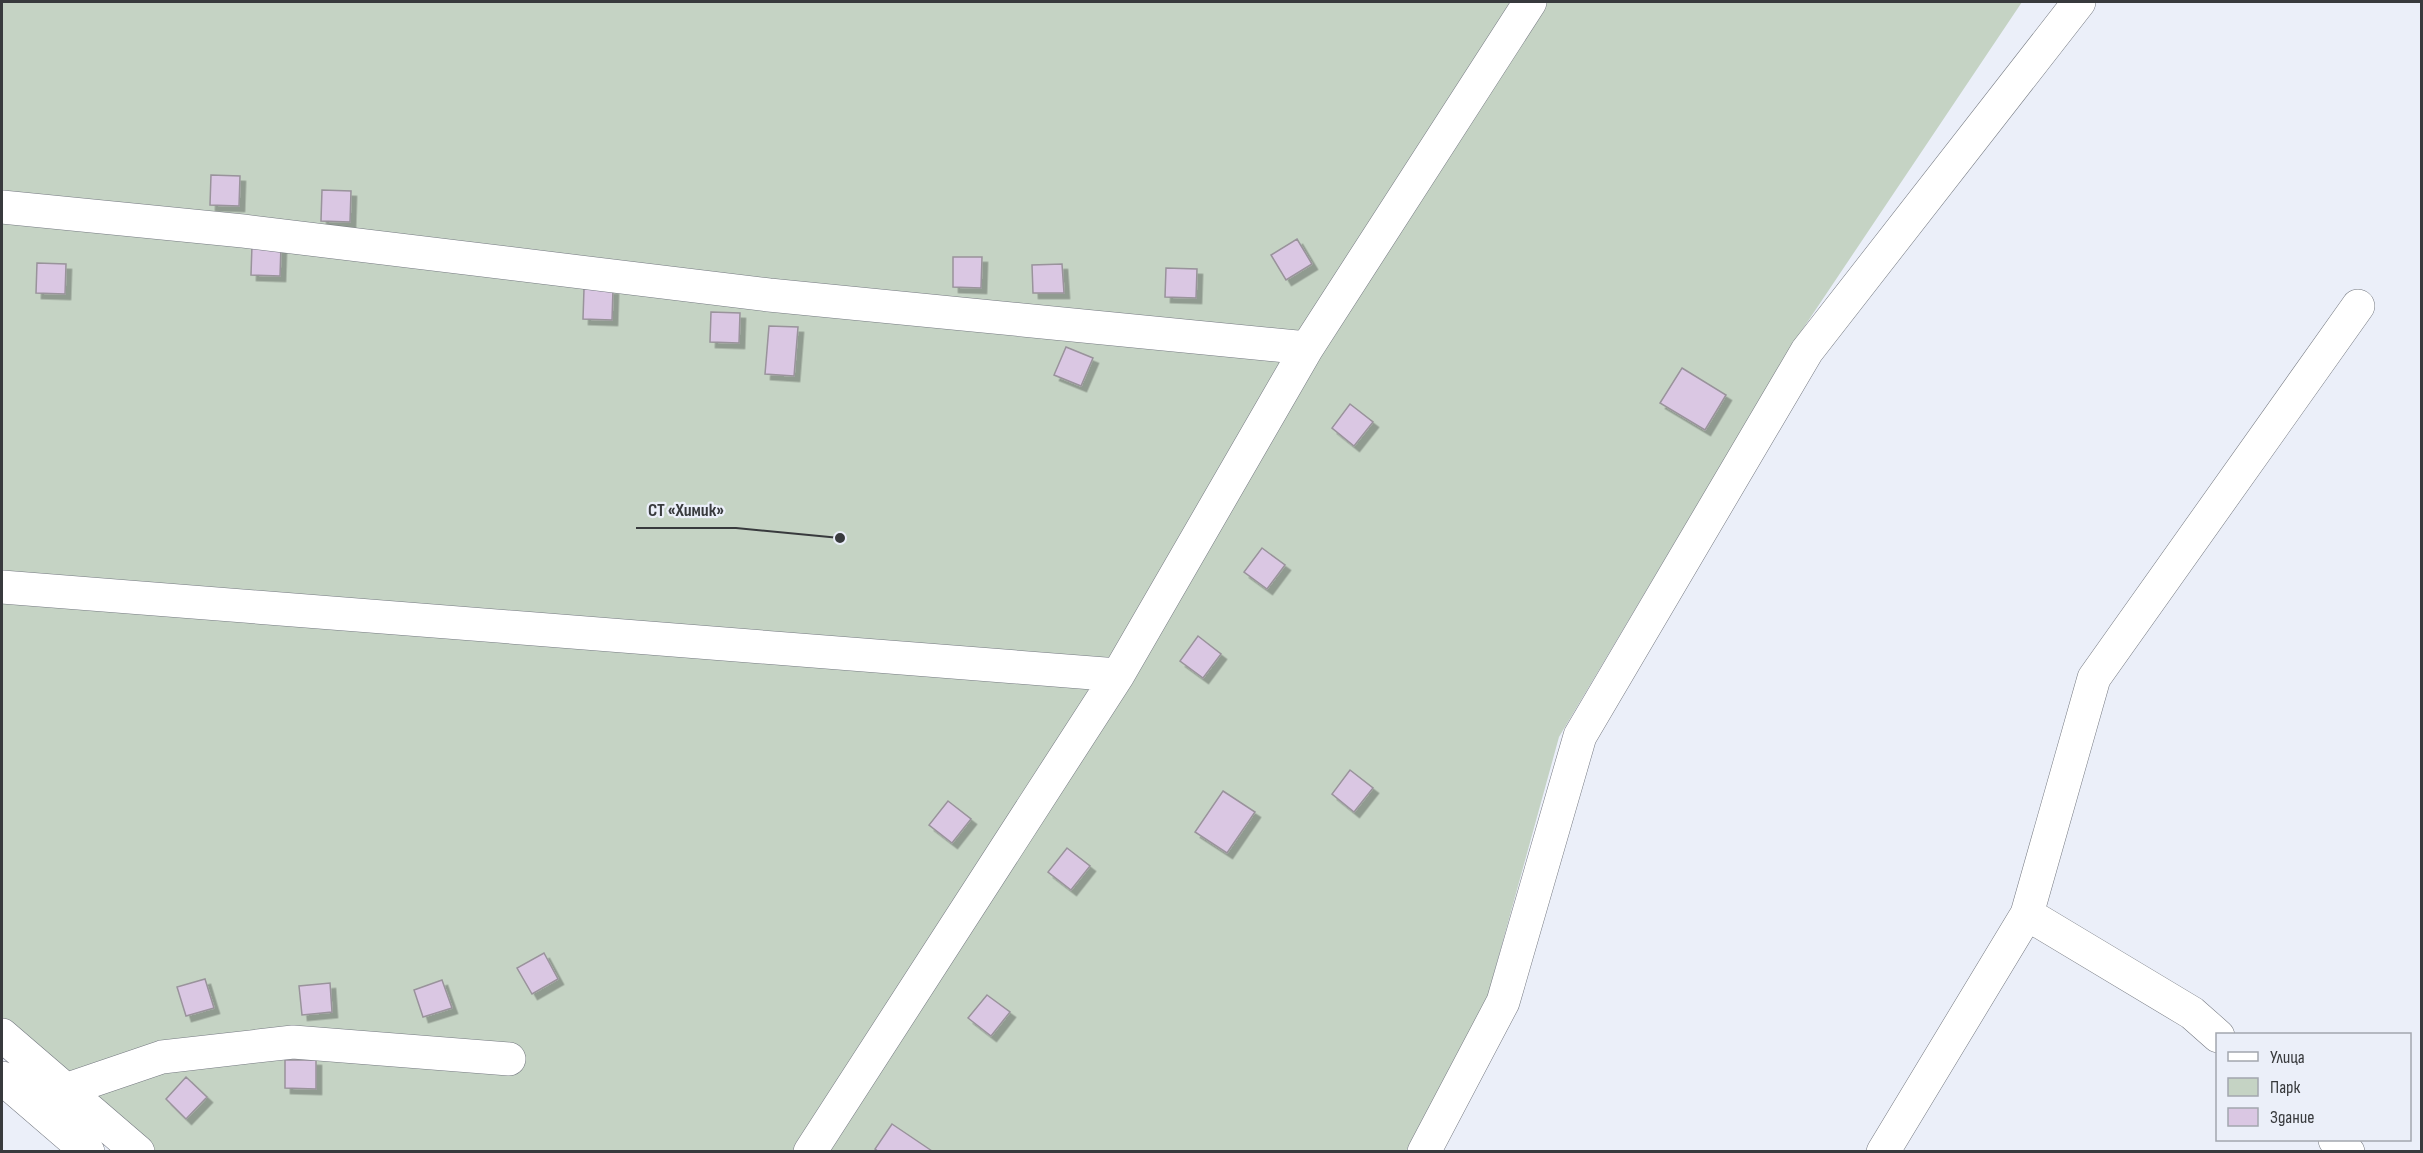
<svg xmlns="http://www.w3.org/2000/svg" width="2423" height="1153" font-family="'Sofia Sans Condensed',sans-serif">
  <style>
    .green { fill: #c5d3c4 }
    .building { fill: #dac7e3; stroke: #99939b; stroke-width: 1.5; filter: url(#shadow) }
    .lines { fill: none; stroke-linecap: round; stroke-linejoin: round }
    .minor-casing { stroke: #757981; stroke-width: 34 }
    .minor { stroke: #fff; stroke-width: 33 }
    .leader { fill: none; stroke: #383a3d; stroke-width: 2 }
    .callout-dot { fill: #383a3d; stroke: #ebeff9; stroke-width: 2 }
    .callout-label { font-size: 18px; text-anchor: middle; font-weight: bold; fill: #383a3d; stroke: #ebeff9; stroke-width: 4.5; stroke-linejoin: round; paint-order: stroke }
  </style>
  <defs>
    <filter id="shadow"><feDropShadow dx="5.5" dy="5.5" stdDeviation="0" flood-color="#0004"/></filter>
  </defs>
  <rect width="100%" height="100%" fill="#ebeff9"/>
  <!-- green -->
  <path class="green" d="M2,2H2022L1796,339L1559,737L1485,1006L1406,1151H120L2,1051Z"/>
  <!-- building -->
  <path class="building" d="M211,175L240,176L239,206L210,205Z
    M322,190L351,191L350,222L321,221Z
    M1297,239L1312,264L1286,280L1271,255Z
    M252,245H281L280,276L251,275Z
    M953,257H982L981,288L953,287Z
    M37,263L66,264L65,294L36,293Z
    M1062,264L1064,293H1033L1032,265Z
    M1166,268L1197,269L1196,298L1165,297Z
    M584,289H613L612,320L583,319Z
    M711,312L740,313L739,343L710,342Z
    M769,326L798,327L794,376L765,374Z
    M1066,347L1093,358L1081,386L1054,375Z
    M1682,368L1726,395L1705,430L1660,403Z
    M1350,404L1373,422L1354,446L1332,428Z
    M1262,548L1285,565L1267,589L1244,572Z
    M1198,636L1221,654L1203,678L1180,661Z
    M1350,770L1373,788L1354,812L1332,794Z
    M1223,791L1255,812L1227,853L1195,832Z
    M948,801L971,819L952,843L929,825Z
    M1067,848L1090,866L1071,890L1048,872Z
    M544,953L558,979L532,994L517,968Z
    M205,979L214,1008L186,1016L177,987Z
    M442,980L452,1008L423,1017L414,990Z
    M330,983L332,1012L302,1015L299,986Z
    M987,995L1010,1012L991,1036L968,1018Z
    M285,1060H316V1089L285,1088Z
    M186,1077L207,1097L186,1119L166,1099Z
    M892,1124L932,1151L879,1152L875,1149Z"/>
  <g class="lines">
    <!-- minor casing -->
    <g class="minor-casing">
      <path id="minor" d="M2,207L243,231L769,295L1307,348
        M2,587L1118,675
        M2027,914L2094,678L2358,306
        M2,1035L138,1152
        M2,1078L88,1152
        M65,1090L162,1057L293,1042L509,1059
        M2335,1140L2348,1152
        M810,1152L1118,675L1307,348L1530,2
        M1424,1152L1503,1002L1580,736L1807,351L2079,2
        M1883,1152L2027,914L2192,1013L2218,1036"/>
    </g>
    <!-- minor -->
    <use href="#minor" class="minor"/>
  </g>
  <!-- callouts -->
  <path class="leader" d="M840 538L736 528H636"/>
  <circle class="callout-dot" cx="840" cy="538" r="6"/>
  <g class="callout-label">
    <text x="686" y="516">СТ «Химик»</text>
  </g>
  <!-- border -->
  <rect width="2423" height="1153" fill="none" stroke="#383a3d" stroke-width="6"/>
  <!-- legend -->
  <rect x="2216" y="1033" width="195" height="108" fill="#ebeff9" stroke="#a3a7ae" stroke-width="1.5"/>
  <rect x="2228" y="1052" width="30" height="9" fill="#ffffff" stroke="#a3a7ae" stroke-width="1.5"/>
  <text x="2270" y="1063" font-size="18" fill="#383a3d">Улица</text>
  <rect x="2228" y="1078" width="30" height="18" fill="#c5d3c4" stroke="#a3a7ae" stroke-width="1.5"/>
  <text x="2270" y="1093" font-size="18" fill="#383a3d">Парк</text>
  <rect x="2228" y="1108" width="30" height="18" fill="#dac7e3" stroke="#a3a7ae" stroke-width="1.5"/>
  <text x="2270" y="1123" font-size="18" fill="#383a3d">Здание</text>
</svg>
